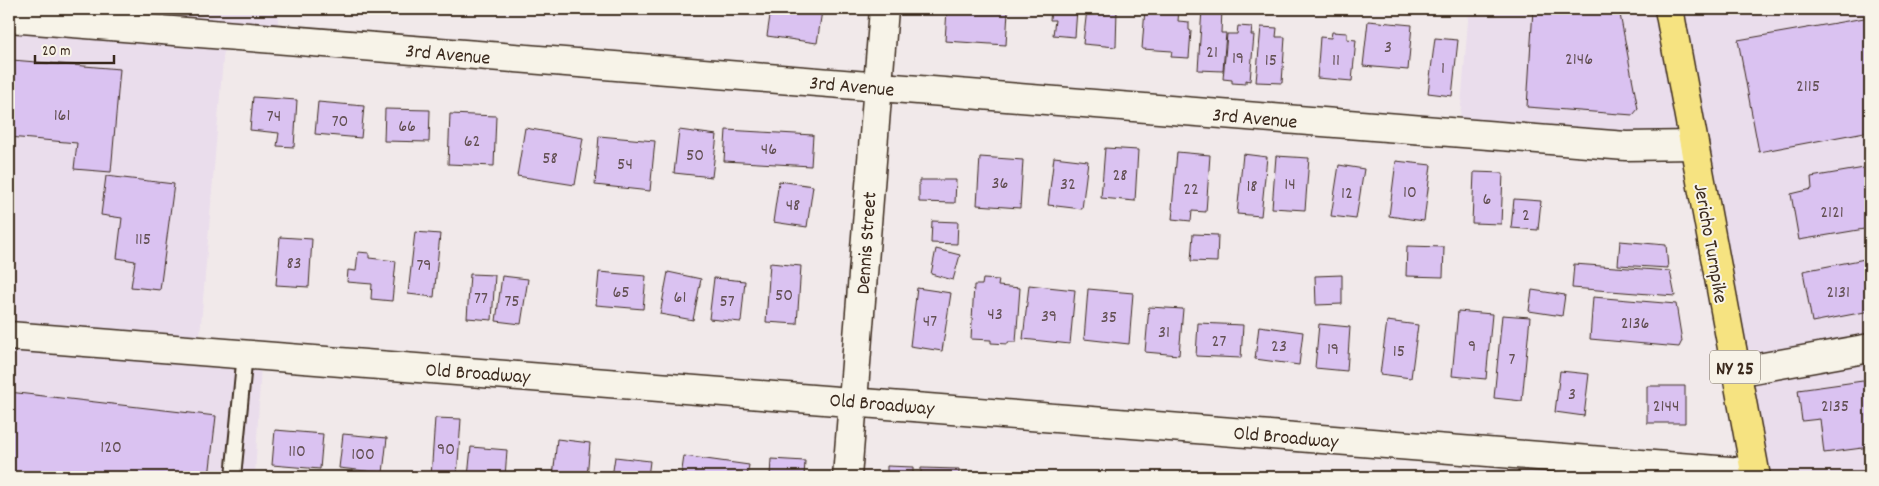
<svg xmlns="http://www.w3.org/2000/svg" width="1879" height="486" font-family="Dekko,sans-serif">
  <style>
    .built { fill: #eaddec }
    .building { fill: #dac2f1; stroke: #3b2a1e }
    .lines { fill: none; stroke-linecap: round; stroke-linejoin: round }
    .service-casing { stroke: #3b2a1e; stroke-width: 18 }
    .minor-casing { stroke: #3b2a1e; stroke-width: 31 }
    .primary-casing { stroke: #3b2a1e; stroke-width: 31 }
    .service { stroke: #f7f3e8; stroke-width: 14 }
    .minor { stroke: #f7f3e8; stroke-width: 28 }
    .primary { stroke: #f6e381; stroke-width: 28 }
    .labels { text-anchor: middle; stroke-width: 4; stroke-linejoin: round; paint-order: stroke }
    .number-label { font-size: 18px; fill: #635053 }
    .shield { fill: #f7f3e8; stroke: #73665b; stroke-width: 1 }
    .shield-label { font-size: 19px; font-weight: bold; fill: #3b2a1e }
    .street-label { font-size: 20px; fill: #3b2a1e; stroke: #f7f3e8 }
  </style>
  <rect width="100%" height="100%" fill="#f1e9ea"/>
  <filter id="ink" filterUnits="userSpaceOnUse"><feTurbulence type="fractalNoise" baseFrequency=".02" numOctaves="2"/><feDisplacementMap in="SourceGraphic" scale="10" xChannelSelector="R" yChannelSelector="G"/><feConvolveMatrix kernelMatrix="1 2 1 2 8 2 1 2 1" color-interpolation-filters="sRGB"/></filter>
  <g filter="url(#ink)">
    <!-- built -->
    <path class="built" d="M9,9H279L276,46L224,47L200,336L262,343L255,477H9Z
      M1469,9H1870V477H1584L1586,457L1747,469L1689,143L1459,130Z"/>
    <!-- building -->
    <path class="building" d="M650,9H695V13L650,11Z
      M771,9H805L822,11L817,43L767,36Z
      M947,9L1008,11L1006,45L945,41Z
      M1051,9H1077L1075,37L1053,35L1055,20H1050Z
      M1087,9H1117L1116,47L1083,44Z
      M1145,9H1179L1178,21L1189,22V30L1191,31L1189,58L1171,57L1172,51L1142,49Z
      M1202,9H1222L1221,33H1226L1223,71L1198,70Z
      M1533,9H1619L1638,109L1633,115L1527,107Z
      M1870,17V131L1759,152L1738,40Z
      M1368,21L1412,25L1408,70L1363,66Z
      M1238,26L1252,27L1251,35H1254L1250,81L1246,80V84L1232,83V80L1223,79L1227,34H1237Z
      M1261,27L1277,28L1276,37H1285L1282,83L1256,82Z
      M1332,32L1347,33V39L1356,40L1352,81L1317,78L1320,37L1331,38Z
      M1435,38L1458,40L1452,96L1428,93Z
      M12,60L120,69L111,172L74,169L77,143L9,137V91Z
      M253,97L297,100L294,147L277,146L279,133L250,130Z
      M318,102L364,106L361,138L315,134Z
      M385,109L430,110L429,142L384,141Z
      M450,114L496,116L494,166L448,164Z
      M525,128L583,138L575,185L517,176Z
      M679,130L717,135L712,177L674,173Z
      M726,130L813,135L811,166L724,161Z
      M599,136L655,141L650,191L595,185Z
      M1105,148L1138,150L1135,201L1101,198Z
      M1177,152L1210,155L1206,212L1192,211L1191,221L1172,219L1173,210L1172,209Z
      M1243,154L1267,157L1261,216L1237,214Z
      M1276,156L1309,158L1305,210L1272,208Z
      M980,157L1023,160L1020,208L977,205Z
      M1054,157L1088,161L1082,209L1048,205Z
      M1396,161L1431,165L1424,221L1389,216Z
      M1339,165L1364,169L1356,219L1331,216Z
      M1870,167V228L1799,240L1791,194L1812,189L1811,177Z
      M1474,172L1503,173L1501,224L1472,223Z
      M106,176L174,184L160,290L131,287L135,261L117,258L122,218L101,215Z
      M919,180H956L955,203L919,202Z
      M779,181L813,186L807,227L773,222Z
      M1514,199L1541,201L1538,230L1511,228Z
      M932,221L958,222L957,244L931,243Z
      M415,232L440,234L434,297L408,294Z
      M1193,234L1218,235L1217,262L1191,261Z
      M280,237L312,239L309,287L276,285Z
      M1620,241L1666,245L1668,268L1618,265Z
      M1407,246L1444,247L1443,277L1406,276Z
      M936,249L960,255L953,280L931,274Z
      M358,252L369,253V258L396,261L392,301L371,299L372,284L347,282L348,270L356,271Z
      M1870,258V311L1812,322L1803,271Z
      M770,263L801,266L797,324L766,322Z
      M1574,264L1670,271L1675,296L1572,288Z
      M599,272L646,276L643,309L596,305Z
      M668,272L701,279L693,320L660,314Z
      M470,274L495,275L492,320L467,318Z
      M1342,275V304L1316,305L1315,276Z
      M502,276L528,279L521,324L496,321Z
      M714,278L745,281L741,322L709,319Z
      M983,279L999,280L998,286L1020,288L1016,342H1008V344L991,343V340L971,339L974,285H982Z
      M1029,285L1075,290L1070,344L1023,339Z
      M917,288L951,293L942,351L910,346Z
      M1088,289L1133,293L1129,344L1084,339Z
      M1532,290L1565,295L1562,316L1529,311Z
      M1593,297L1676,304L1682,341L1679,347L1590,339Z
      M1149,307L1183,309L1179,355L1145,352Z
      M1458,311L1492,314L1486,379L1452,376Z
      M1502,315L1530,317L1522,401L1494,398Z
      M1387,321L1418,325L1411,378L1380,374Z
      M1198,323L1243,325L1241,358L1196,356Z
      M1319,324L1350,327L1347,371L1315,368Z
      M1259,326L1303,332L1299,365L1255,359Z
      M1560,371L1589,374L1584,416L1555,412Z
      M1870,380V447L1824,453L1820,419L1802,421L1798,390Z
      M1647,386H1685V423H1647Z
      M9,392L216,416L209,477H9Z
      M435,418L461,419L457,477H431Z
      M275,430L323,434L320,469L272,465Z
      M343,434L387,438L383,473L339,468Z
      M557,439L590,443L587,477H553Z
      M471,447L507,450L505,477H468Z
      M684,456L749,465L747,477H681Z
      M615,457L650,461L648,477H612Z
      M771,459L805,461L804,477H770Z
      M887,466L913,467V477H887Z
      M921,468L959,469V477H921Z"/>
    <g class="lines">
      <!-- service casing -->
      <g class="service-casing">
        <path id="service" d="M233,477L245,353"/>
      </g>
      <!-- minor casing -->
      <g class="minor-casing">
        <path id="minor" d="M9,18L1626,146L1694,145
          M9,336L1755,473
          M1736,372L1870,348
          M847,477L884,9"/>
      </g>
      <!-- primary casing -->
      <g class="primary-casing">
        <path id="primary" d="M1669,9L1756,477"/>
      </g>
      <!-- service -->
      <use href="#service" class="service"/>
      <!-- minor -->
      <use href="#minor" class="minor"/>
      <!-- primary -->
      <use href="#primary" class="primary"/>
    </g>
  </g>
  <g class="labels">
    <!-- number labels -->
    <g class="number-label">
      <text x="1388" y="52">3</text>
      <text x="1212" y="57">21</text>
      <text x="1238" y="63">19</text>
      <text x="1579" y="64">2146</text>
      <text x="1271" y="65">15</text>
      <text x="1336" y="65">11</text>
      <text x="1443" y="73">1</text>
      <text x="1808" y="91">2115</text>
      <text x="62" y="120">161</text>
      <text x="274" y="121">74</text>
      <text x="340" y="126">70</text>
      <text x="407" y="131">66</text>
      <text x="472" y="146">62</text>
      <text x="769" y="154">46</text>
      <text x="695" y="160">50</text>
      <text x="550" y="163">58</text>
      <text x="625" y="169">54</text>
      <text x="1120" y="180">28</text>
      <text x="1000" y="188">36</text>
      <text x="1068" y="189">32</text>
      <text x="1290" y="189">14</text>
      <text x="1252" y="191">18</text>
      <text x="1191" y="194">22</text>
      <text x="1410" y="197">10</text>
      <text x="1347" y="198">12</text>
      <text x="1487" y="204">6</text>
      <text x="793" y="210">48</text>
      <text x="1832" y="217">2121</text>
      <text x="1526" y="220">2</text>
      <text x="143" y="244">115</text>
      <text x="294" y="268">83</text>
      <text x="424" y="270">79</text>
      <text x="621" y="297">65</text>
      <text x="1838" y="297">2131</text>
      <text x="784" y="300">50</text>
      <text x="680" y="302">61</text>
      <text x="481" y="303">77</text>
      <text x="512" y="306">75</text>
      <text x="727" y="306">57</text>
      <text x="995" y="319">43</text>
      <text x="1049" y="321">39</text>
      <text x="1109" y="322">35</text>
      <text x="930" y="326">47</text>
      <text x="1635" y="328">2136</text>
      <text x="1164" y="337">31</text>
      <text x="1219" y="346">27</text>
      <text x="1279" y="351">23</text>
      <text x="1472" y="351">9</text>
      <text x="1333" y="354">19</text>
      <text x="1399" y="356">15</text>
      <text x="1512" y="364">7</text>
      <text x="1572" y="399">3</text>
      <text x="1666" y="411">2144</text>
      <text x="1835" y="411">2135</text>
      <text x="111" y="452">120</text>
      <text x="446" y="454">90</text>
      <text x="297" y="456">110</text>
      <text x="363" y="459">100</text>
    </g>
    <!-- shield labels -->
    <rect class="shield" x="1710" y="350.5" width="50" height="33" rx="4"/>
    <g class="shield-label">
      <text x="1735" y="374">NY 25</text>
    </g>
    <!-- street labels -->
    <g class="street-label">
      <text transform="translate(448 53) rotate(5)" y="7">3rd Avenue</text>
      <text transform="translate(852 85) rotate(5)" y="7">3rd Avenue</text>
      <text transform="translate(1255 117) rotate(5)" y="7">3rd Avenue</text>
      <text transform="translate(865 243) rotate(-86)" y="7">Dennis Street</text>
      <text transform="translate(1712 243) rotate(80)" y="7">Jericho Turnpike</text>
      <text transform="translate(478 372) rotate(4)" y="7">Old Broadway</text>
      <text transform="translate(882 403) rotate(5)" y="7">Old Broadway</text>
      <text transform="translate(1286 436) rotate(5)" y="7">Old Broadway</text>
    </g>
  </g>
  <!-- margin -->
  <rect width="1879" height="486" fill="none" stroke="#f7f3e8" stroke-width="30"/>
  <rect x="15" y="15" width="1849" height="456" fill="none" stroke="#3b2a1e" stroke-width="2" filter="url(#ink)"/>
  <!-- scale -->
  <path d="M35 55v8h79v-8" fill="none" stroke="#3b2a1e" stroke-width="2.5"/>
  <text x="42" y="55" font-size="15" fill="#3b2a1e" stroke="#f7f3e8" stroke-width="4" paint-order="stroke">20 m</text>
</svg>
